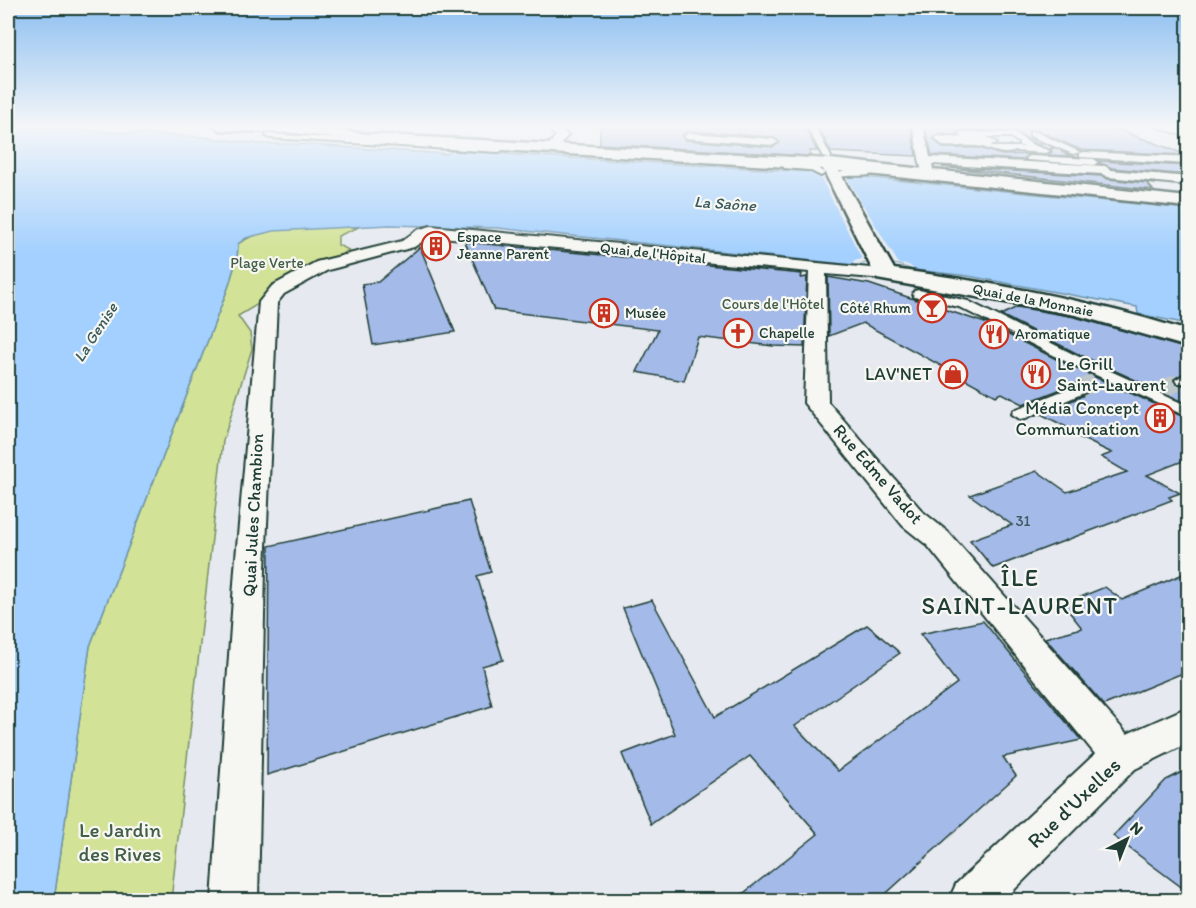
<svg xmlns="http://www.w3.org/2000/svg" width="1196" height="908" font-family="Itim,sans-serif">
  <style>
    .green { fill: #d2e296; stroke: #789065; stroke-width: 1.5 }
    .water { fill: #a3d0fe; stroke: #6e95ad; stroke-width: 1.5 }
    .pier { fill: #e6eaf0 }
    .building { fill: #a4bae8; stroke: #1f3d34; stroke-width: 1.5; fill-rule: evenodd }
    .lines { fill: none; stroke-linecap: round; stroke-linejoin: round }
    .pedestrian-tunnel-far1 { stroke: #bec7ca; stroke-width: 8; stroke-dasharray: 8 4; stroke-linecap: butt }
    .pedestrian-tunnel { stroke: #bec7ca; stroke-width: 17; stroke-dasharray: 17 9; stroke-linecap: butt }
    .pedestrian-casing { stroke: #1f3d34; stroke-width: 4 }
    .minor-casing { stroke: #1f3d34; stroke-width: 4 }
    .secondary-casing { stroke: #1f3d34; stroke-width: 5 }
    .pedestrian { fill: #f6f6f2; fill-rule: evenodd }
    .minor { fill: #f6f6f2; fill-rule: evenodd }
    .secondary { fill: #f6f6f2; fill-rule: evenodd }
    .labels { text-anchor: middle; stroke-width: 4.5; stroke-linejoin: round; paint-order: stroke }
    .far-poi-label { font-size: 15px; fill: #1f3d34; stroke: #f6f6f2; text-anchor: start }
    .far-street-label { font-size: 15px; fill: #1f3d34; stroke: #f6f6f2 }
    .far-park-label { font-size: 15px; fill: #435e48; stroke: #f6f6f2 }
    .number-label { font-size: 15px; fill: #405c61 }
    .far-water-label { font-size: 16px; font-style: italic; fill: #395a5c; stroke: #f6f6f2 }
    .poi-label { font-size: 18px; fill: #1f3d34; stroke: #f6f6f2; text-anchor: end }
    .street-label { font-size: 18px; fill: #1f3d34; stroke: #f6f6f2 }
    .near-street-label { font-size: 21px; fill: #1f3d34; stroke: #f6f6f2 }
    .near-park-label { font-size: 21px; fill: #435e48; stroke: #f6f6f2 }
    .near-neighbourhood-label { font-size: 24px; letter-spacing: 1.5px; fill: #1f3d34; stroke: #f6f6f2 }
  </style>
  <rect width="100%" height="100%" fill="#e6eaf0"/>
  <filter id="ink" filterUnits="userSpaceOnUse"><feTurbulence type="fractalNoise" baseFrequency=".0167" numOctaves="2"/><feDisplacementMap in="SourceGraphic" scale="12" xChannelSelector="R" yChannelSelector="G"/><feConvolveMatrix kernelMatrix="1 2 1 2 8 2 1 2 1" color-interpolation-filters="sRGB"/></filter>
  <g filter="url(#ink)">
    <!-- green -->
    <path class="green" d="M359,227L338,236V245L349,250L238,316L250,333L252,349L223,441L171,900H54L90,646L228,288L237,258L238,244C266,223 324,228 359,227Z"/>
    <!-- water -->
    <path class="water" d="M8,126L201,137L261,144H297L447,154L451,151L812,172L1188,209V324L1138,314L1137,307L968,276L915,270L897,264L869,262L853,265L497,228L390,225L273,231L246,238L238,244L237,258L228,288L90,646L54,900H8Z"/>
    <!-- pier -->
    <path class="pier" d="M808,168L851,173L845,175L899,264L909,265L915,270L897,264L869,262L853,265L854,261L862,259L818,172Z"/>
    <!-- building -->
    <path class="building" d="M600,126L805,127L817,151H810V156L600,144ZM689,131L773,137L780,143L773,147L685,140L682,135Z
      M818,126H911L916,156L831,152Z
      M950,126H1109L1187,155L1081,150L1037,130H1028L1029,138L1071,156L1048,155L1052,152L1051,149L1034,143L1014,131L962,130L957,132L956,135L939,134L933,138L943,148H978L1002,155L1029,154L1024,160L932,155L925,127Z
      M1100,161L1188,166V175L1112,168L1100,163Z
      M942,167L1101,176L1108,179L1156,184L1147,183L1153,190Z
      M465,242L802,274L801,278L807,277L804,347L773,346L698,337L684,381L637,372L658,330L494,310Z
      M420,247L455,332L373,345L362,284L378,282Z
      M828,277L869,284L985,323L1064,363L1188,419V459L1147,475L1180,493L1169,497L1172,500L993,568L970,540L1012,525L970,495L1037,471L1067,492L1127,472L1101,457L1112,453L1070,433L1074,431L1041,414L1087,394L1090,389L1079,382L1023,404L1002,393L996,396L863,323L829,336Z
      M1017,307L1075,317L1188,349V370L1173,380L1177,385H1188V404L1076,353L1001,315Z
      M469,501L491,572L477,576L503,660L482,666L492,706L267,775L269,546Z
      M1188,572V671L1104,705L1045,638L1082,628L1063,604L1105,587L1122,600Z
      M652,600L715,717L867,625L900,653L795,726L838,771L957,683L920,634L983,621L1081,740L1003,757L1016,776L879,900H735L818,834L750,756L651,824L622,754L675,734L623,608Z
      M1188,769V892L1113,836L1166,780Z"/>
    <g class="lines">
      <!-- pedestrian-tunnel-far1 -->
      <path class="pedestrian-tunnel-far1" d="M1042,149H1061"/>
      <!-- pedestrian-tunnel -->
      <path class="pedestrian-tunnel" d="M1080,389L1102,378
        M1163,389L1183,380"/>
      <!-- pedestrian casing -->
      <g class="pedestrian-casing">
        <path id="pedestrian" d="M807,126H815L831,157L830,159L823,157Z
          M962,132L1014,133L1033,145L1050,151L1046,153L1015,151C1004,156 992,150 983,147C972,144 955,147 943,146L935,138L939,136L962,138L958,134ZM987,137H1011L1019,143V146L1025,147H992L991,145L997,143Z
          M1030,132H1036L1080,152L1073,154L1030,136Z
          M267,134L499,148L503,150L499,152L270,138L266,136Z
          M1030,156L1094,159L1098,162L1094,165L1027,160L1026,158Z
          M787,163L814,166L825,173L821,176L809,170L784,168V164Z
          M852,168L874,173C867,178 851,174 841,177L837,174Z
          M919,290L968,301L1075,355L1188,406V417L1065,361L959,307L914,297L913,294L914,291Z
          M1188,372V383H1177L1175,380Z
          M1080,384L1088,389L1086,392L1026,418L1020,419L1012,414L1014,410Z"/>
      </g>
      <!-- minor casing -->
      <g class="minor-casing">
        <path id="minor" d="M553,126H563L562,131L568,135L556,150L552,151L546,148L556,136L551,132Z
          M913,126H923L930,157L1105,166L1111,170L1188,177V185L1108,177L1102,174L932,164L934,174L928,178L922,174Z
          M1155,126H1172L1188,131V137Z
          M689,133L773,139L778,142L773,145L685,138L684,136Z
          M1084,152L1188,157V164L1080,157V153Z
          M431,226L891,270L894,274L891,278L885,279L826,274L828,402L923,512L948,532L1127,734L1188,707V743L1135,769L1004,900H949L956,884L1095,754L928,546L903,526L804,403L809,272L431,236L414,247L328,270L284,294L277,303L265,569L258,900H212L235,569L259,302L272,286L316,262L402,241L417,230Z"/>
      </g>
      <!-- secondary casing -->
      <g class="secondary-casing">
        <path id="secondary" d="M214,126H305L368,134L830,159L1188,197V207L839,171L894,269C994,283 1092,300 1188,331V347L1076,315L877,279L823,169L368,142L295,133L220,130Z"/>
      </g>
      <!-- pedestrian -->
      <use href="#pedestrian" class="pedestrian"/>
      <!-- minor -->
      <use href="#minor" class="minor"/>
      <!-- secondary -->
      <use href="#secondary" class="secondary"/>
    </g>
  </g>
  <!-- sky -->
  <linearGradient id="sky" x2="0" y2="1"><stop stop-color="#8cbff1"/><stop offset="0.5" stop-color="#f4f6f8"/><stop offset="1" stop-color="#f4f6f8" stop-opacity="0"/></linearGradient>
  <rect width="1196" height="253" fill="url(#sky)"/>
  <!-- icons -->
  <defs>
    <g id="building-ring" transform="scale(1.5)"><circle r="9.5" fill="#f6f6f2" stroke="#c8321e" stroke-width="1.5"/><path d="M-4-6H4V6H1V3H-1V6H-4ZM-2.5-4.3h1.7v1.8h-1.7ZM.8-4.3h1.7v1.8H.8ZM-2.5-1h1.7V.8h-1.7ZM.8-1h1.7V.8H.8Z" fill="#c8321e"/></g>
    <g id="bar-ring" transform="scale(1.5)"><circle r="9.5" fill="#f6f6f2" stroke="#c8321e" stroke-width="1.5"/><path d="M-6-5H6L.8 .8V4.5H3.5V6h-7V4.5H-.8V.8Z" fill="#c8321e"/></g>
    <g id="church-ring" transform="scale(1.5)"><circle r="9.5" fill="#f6f6f2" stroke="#c8321e" stroke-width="1.5"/><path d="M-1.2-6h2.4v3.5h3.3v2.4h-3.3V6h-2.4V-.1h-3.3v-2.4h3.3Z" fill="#c8321e"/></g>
    <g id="restaurant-ring" transform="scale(1.5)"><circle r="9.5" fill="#f6f6f2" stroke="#c8321e" stroke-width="1.5"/><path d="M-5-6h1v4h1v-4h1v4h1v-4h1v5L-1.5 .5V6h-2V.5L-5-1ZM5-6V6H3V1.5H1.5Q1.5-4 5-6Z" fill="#c8321e"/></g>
    <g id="shop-ring" transform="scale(1.5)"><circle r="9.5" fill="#f6f6f2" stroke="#c8321e" stroke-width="1.5"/><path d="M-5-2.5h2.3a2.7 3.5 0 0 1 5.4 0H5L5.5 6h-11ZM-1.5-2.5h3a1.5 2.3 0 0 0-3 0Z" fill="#c8321e"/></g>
  </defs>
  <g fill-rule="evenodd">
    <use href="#building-ring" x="436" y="246"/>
    <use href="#bar-ring" x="932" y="308"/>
    <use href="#building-ring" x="604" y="313"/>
    <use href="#church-ring" x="738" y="333"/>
    <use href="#restaurant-ring" x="994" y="334"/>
    <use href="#shop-ring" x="953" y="374"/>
    <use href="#restaurant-ring" x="1036" y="374"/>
    <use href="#building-ring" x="1160" y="418"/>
  </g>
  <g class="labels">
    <!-- far-poi labels -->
    <g class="far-poi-label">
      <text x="457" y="242">Espace<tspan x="457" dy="17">Jeanne Parent</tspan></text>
      <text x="911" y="313" text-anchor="end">Côté Rhum</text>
      <text x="625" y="318">Musée</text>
      <text x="759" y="338">Chapelle</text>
      <text x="1015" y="339">Aromatique</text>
    </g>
    <!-- far-street labels -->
    <g class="far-street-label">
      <text transform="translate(653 253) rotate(6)" y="5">Quai de l'Hôpital</text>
      <text transform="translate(1033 300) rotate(11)" y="5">Quai de la Monnaie</text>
    </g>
    <!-- far-park labels -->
    <g class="far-park-label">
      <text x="267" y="268">Plage Verte</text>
      <text x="773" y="309">Cours de l'Hôtel</text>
    </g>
    <!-- number labels -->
    <g class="number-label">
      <text x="1023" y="526">31</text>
    </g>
    <!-- far-water labels -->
    <g class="far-water-label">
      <text transform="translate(725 203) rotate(4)" y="6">La Saône</text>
      <text transform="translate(95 332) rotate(-57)" y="6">La Genise</text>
    </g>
    <!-- poi labels -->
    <g class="poi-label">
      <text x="1057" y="370" text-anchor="start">Le Grill<tspan x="1057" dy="21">Saint-Laurent</tspan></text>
      <text x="932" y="380">LAV'NET</text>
      <text x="1139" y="414">Média Concept<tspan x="1139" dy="21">Communication</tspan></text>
    </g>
    <!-- street labels -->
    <g class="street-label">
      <text transform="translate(878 474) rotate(49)" y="6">Rue Edme Vadot</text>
      <text transform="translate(253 515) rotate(-87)" y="6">Quai Jules Chambion</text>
    </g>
    <!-- near-street labels -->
    <g class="near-street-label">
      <text transform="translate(1074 803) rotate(-44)" y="7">Rue d'Uxelles</text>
    </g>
    <!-- near-park labels -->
    <g class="near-park-label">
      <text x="120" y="837">Le Jardin<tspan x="120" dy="24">des Rives</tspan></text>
    </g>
    <!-- near-neighbourhood labels -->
    <g class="near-neighbourhood-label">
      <text x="1020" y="586">ÎLE<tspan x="1020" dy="28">SAINT-LAURENT</tspan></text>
    </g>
  </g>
  <!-- margin -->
  <rect width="1196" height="908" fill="none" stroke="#f6f6f2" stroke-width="30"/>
  <rect x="15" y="15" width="1166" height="878" fill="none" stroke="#1f3d34" stroke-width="2" filter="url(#ink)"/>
  <!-- north arrow -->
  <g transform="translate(1127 839) rotate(42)" stroke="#f6f6f2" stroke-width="4.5" paint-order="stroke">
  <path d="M0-4.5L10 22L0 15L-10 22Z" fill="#1f3d34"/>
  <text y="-9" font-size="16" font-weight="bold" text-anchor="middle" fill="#1f3d34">N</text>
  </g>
</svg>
